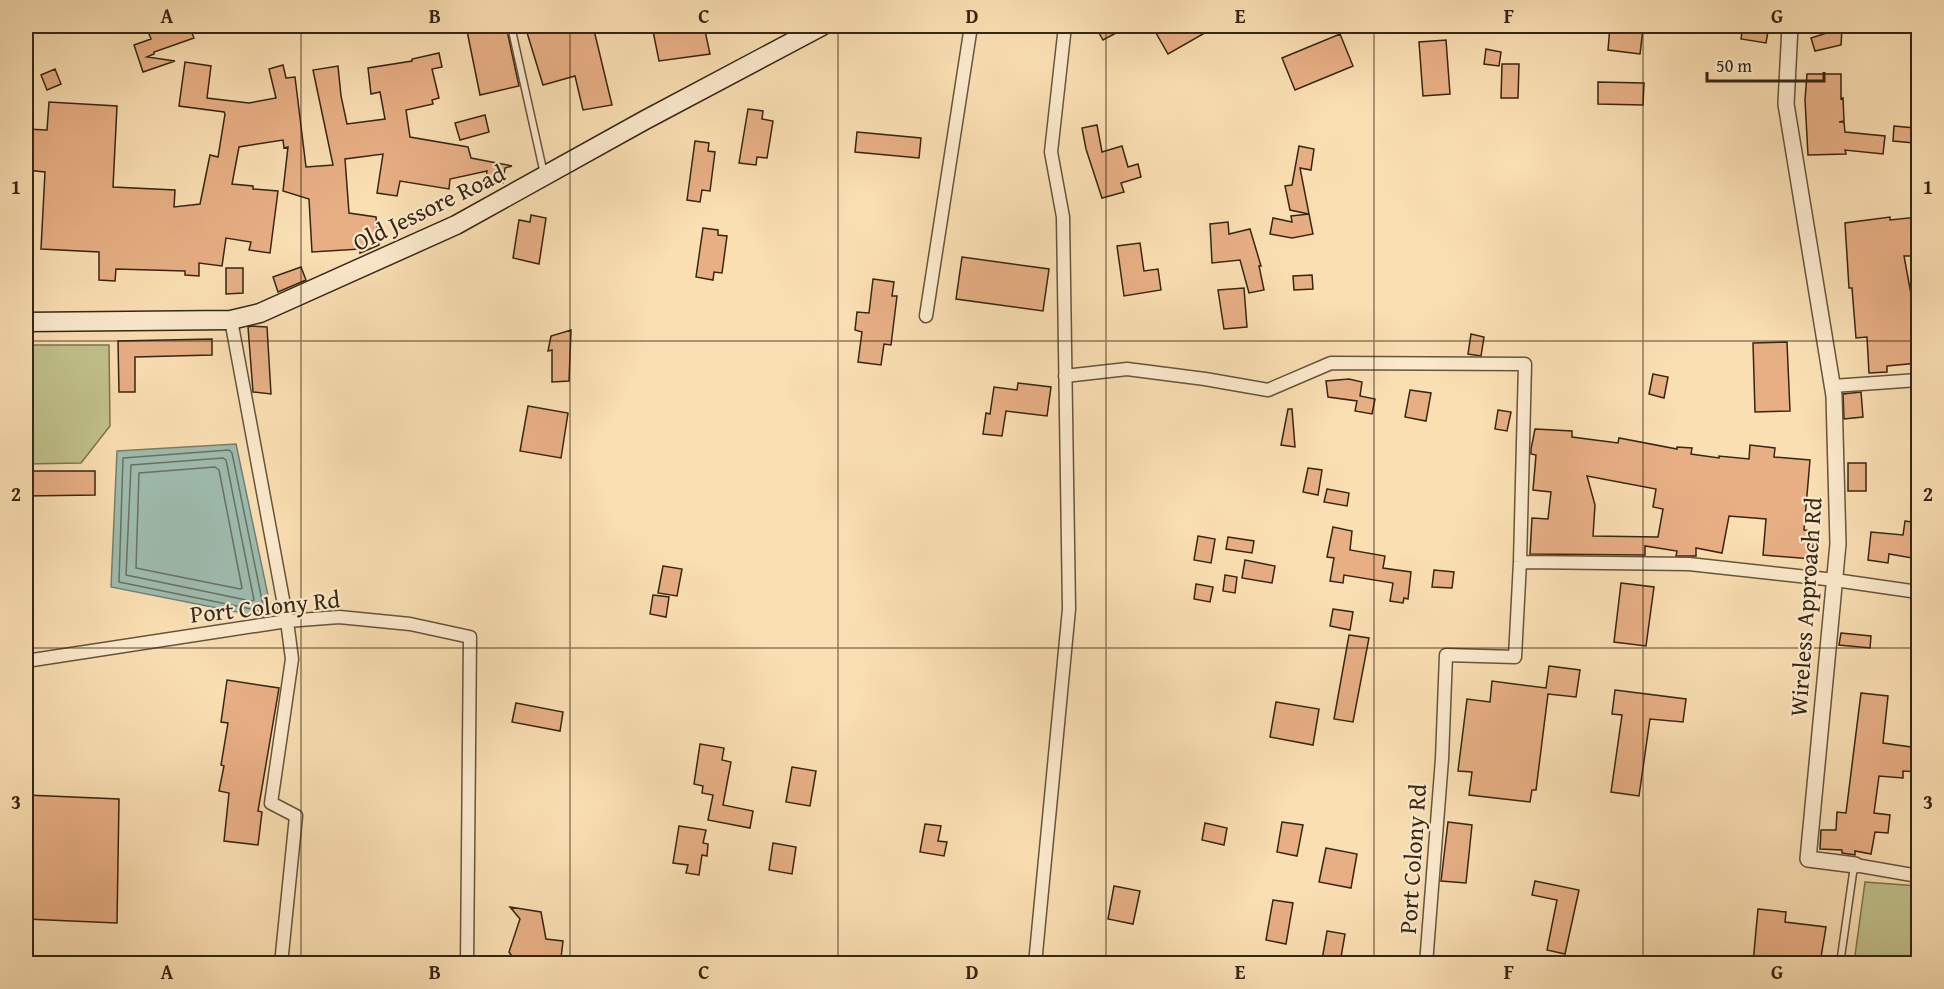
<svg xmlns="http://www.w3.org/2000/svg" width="1944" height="989" font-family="'Gentium Book Plus',serif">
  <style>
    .green { fill: #c1c18b; stroke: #7c744e; stroke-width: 1.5 }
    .water { fill: #9ebcaf; stroke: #748070; stroke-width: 1.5 }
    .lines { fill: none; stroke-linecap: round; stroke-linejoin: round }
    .shore { stroke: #6a7160; stroke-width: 1.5 }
    .building { fill: #e8af85; stroke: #362612; stroke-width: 1.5; fill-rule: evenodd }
    .service-casing { stroke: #67543a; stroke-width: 9 }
    .minor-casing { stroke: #67543a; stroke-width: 15 }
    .tertiary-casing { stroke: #67543a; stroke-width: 18 }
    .secondary-casing { stroke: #362612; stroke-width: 21 }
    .service { stroke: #fceace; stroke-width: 6 }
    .minor { stroke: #fceace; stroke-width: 12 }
    .tertiary { stroke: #fceace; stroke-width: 15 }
    .secondary { stroke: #fceace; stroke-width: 18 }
    .grid { fill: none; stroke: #362612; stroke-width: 1.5; stroke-opacity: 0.55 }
    .labels { text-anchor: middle; stroke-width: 4.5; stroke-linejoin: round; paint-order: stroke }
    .street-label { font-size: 24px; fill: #362612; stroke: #fceace }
    .neatline { fill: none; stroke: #362612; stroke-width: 2 }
    .grid-label { font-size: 20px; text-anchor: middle; font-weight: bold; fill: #362612 }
  </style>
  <rect width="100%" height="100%" fill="#fadfb3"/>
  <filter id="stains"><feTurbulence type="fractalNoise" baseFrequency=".00333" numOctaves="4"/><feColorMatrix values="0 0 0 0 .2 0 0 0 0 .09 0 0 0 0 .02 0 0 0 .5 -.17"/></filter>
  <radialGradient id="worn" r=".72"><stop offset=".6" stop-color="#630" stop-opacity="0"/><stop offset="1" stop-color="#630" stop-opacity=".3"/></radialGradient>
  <!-- green -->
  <path class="green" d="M26,345H109L110,426L81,463L26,464Z
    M1865,882L1918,886V963H1854Z"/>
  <!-- water -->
  <path class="water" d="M236,444L273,619L111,587L117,451Z"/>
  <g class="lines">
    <!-- shore -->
    <path class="shore" d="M229,450L232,453L264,610L261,611L119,582L123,458Z
      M223,458L226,460L254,600L251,601L126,575L131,465Z
      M215,467L219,470L242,588L240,589L136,568L139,473Z"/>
  </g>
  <!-- building -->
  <path class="building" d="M146,26H189L194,38L154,52V54L147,57L175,61L143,72L134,45L151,39Z
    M466,26H506L519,86L480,95Z
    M525,26H593L612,105L583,110L575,76L543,85Z
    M652,26H704L710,54L659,61Z
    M1095,26H1129L1103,40Z
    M1152,26H1217L1168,54Z
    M1610,26L1643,29L1640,54L1608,50Z
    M1743,26H1769L1766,43L1741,39Z
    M1842,28L1841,45L1815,51L1811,38Z
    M1340,34L1353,66L1295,90L1282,58Z
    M1446,40L1450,94L1423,96L1419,42Z
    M1486,49L1501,52L1499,66L1484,64Z
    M439,53L442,67L432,69L439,98L432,100L433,104L406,110L410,137L468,147L471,158L512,166L505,168L503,183L486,180L487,171L450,179L449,189L400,181L397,196L377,193L383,154L345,159L349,213L376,217L379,245L360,253V249L312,252L309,199L283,191L288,147L284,148L283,140L239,147L232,184L253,186V189L278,191L270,253L249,250L251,242L226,238L222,266L199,263V276L185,275V271L116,269L115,281L99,280V252L41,249L45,172L26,170V129L47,130L49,102L117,106L113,187L175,190L174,207L200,204L210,155L218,157L225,114L224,112L179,106L185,62L211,66L207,98L249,103L276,98L269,69L283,65L286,78L295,77L306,167L333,165L313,70L338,66L341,96L347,124L385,119L380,92L371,94L368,68L412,61V59Z
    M1502,64H1519L1518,98H1501Z
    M55,69L61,84L47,90L41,75Z
    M1807,74H1841V99L1843,98L1844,121L1839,122H1844L1845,132L1885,136L1883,154L1845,150L1846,154L1808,155L1805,100Z
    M1598,82L1644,83L1643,105L1598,104Z
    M748,109L763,111L762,119L773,121L767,158L757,157L756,165L739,163Z
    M485,115L489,132L460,140L455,123Z
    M1097,125L1102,152L1122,146L1128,167L1138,164L1141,177L1121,183L1124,192L1102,198L1086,149L1082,128Z
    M1894,126L1915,128L1914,143L1893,141Z
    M857,132L921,138L919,158L855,152Z
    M695,141L709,143L708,151L715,152L710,191L702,190L700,202L687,200Z
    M1299,146L1314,149L1311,170L1300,168L1309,214L1290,210L1285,186L1292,185Z
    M1309,214L1313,234L1292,238L1270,234L1273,218L1292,222L1291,216Z
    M531,215L546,218L539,264L513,258L519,220L530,222Z
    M1890,217V220L1918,217V256H1904L1913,305L1918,304V319L1913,320L1918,363L1887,366V372L1869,373L1867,337L1856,338L1852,288H1849L1845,223Z
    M1228,222L1229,234L1250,229L1261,266H1259L1264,290L1249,293L1240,260L1212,263L1210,224Z
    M703,228L718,230V235L727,236L722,273L714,272L713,280L696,277Z
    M1140,243L1144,271L1158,269L1161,290L1124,296L1117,246Z
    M962,257L1049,269L1043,311L956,299Z
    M301,267L306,280L278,292L273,277Z
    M226,268H243V293L226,294Z
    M1312,275L1313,289L1294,290L1293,276Z
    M873,279L894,282L892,296H897L891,345L884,344L881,365L858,362L862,332L855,330L857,312L869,313Z
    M1244,288L1247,327L1224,329L1218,290Z
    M252,326L267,327L271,394L253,392L248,327Z
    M571,330L569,381L552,382V350L548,351L551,336Z
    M1471,334L1484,337L1481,356L1468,354Z
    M212,339V355L135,357V392H119L118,341Z
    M1787,342L1790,411L1755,412L1753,343Z
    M1653,374L1668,377L1664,398L1649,394Z
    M1349,379L1362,382L1360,396L1375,399L1372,414L1355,411L1357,401L1328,397L1326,381Z
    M1018,383L1051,387L1047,416L1006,411L1002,436L983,434L986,413L990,414L994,387L1017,390Z
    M1410,390L1431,393L1426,421L1405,417Z
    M1861,392L1863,417L1844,419L1843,394Z
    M528,406L568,413L561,458L520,451Z
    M1288,409H1292L1295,447L1281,445Z
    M1498,410L1511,412L1507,431L1495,429Z
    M1535,429L1572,431V437L1618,443L1619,438L1677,449V447L1692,448L1691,454L1719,458V456L1749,459L1750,445L1775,448L1774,457L1810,460L1804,530L1814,531L1812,559L1763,555L1766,519L1729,516L1722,553L1696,548V556H1676L1677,551L1645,546V555L1530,554L1532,518L1548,519L1551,492L1533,490L1536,455L1531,454V449ZM1587,476L1656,489L1653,507L1663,509L1658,537L1593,536L1595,505Z
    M1848,463H1866V491H1848Z
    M1308,468L1322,470L1318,495L1303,492Z
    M26,471H95V495L26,496Z
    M1327,489L1349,493L1347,506L1324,502Z
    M1905,521L1918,523L1912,558L1889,554L1888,563L1868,560L1871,532L1903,535Z
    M1333,527L1352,531L1350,550L1385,556L1383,568L1411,572L1408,599L1404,598L1403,603L1390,601L1393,583L1344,575L1343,583L1330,581L1334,558L1327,557Z
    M1198,536L1215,539L1211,563L1194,560Z
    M1228,537L1254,541L1252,553L1226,549Z
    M1245,560L1275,566L1272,583L1242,578Z
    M663,566L682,569L677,596L658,593Z
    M1434,570L1454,572L1452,588L1432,587Z
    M1225,575L1237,577L1235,593L1223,591Z
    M1621,583L1654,587L1646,646L1614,642Z
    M1196,584L1213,587L1210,602L1194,599Z
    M653,595L669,597L666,617L650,614Z
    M1333,609L1353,612L1350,630L1330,626Z
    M1841,633L1871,636L1870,648L1839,645Z
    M1349,635L1369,638L1353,722L1334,719Z
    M1549,666L1580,670L1576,697L1548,694L1536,790H1532L1530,802L1469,795L1472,772L1458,771L1467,699L1490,702L1492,681L1546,688Z
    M227,680L279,688L258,811L262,812L258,845L224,841L229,793L219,791L224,766L221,765L228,723L221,722Z
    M1615,690L1686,699L1683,722L1650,719L1639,796L1611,792L1622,715L1612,714Z
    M1861,693L1888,696L1883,743L1918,748V772L1903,771V778L1879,776L1874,813L1890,815L1888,833L1875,832L1871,854L1855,851V855L1842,853V850L1820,849L1821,830H1836L1837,812L1846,813Z
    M1276,702L1319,709L1313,745L1270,737Z
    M516,703L563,712L560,731L512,722Z
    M700,744L724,748L722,760L731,762L723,805L753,811L750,828L708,820L713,795L702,793L703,786L694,784Z
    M792,767L816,771L810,806L786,802Z
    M26,795L119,799L117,923L26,919Z
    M1282,822L1303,825L1297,856L1277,852Z
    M1448,822L1472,825L1466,883L1441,881Z
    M1205,823L1227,828L1224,845L1202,840Z
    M925,824L941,826L938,841L947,842L944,856L920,852Z
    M679,826L706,830L703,843L708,844L707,856L702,855L699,875L686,873L688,865L673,863Z
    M773,843L796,847L792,874L769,870Z
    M1326,848L1357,854L1351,888L1319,882Z
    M1535,881L1579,890L1565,954L1547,950L1557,900L1532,895Z
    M1114,886L1140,891L1133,924L1108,919Z
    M1273,900L1293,903L1286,944L1266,940Z
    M510,907L541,912L546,939L563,941L561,958L545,956L541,963H517L509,952L520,919Z
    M1758,909L1786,912L1785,922L1826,927L1820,963H1753Z
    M1327,931L1345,934L1340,963L1322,960Z"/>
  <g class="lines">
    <!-- service casing -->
    <g class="service-casing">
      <path id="service" d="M511,26L544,174
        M1840,964L1854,866"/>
    </g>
    <!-- minor casing -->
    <g class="minor-casing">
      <path id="minor" d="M926,316L971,26
        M231,320L287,621L292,659L271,803L296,816L281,964
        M1065,376L1127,369L1205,379L1268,390L1331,363L1525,364L1520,562L1515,657L1446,655L1442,759L1426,964
        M1833,386L1918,380
        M1520,562L1689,564L1835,580L1918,592
        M26,661L287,621L339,617L410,624L470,637L467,964
        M1855,865L1918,876
        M1035,964L1069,609L1063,217L1051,152L1065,26"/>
    </g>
    <!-- tertiary casing -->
    <g class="tertiary-casing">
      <path id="tertiary" d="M1790,26L1786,104L1834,396L1838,544L1808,859L1855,865"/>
    </g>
    <!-- secondary casing -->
    <g class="secondary-casing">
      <path id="secondary" d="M26,322L231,320L260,313L456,225L645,120L822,26"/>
    </g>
    <!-- service -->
    <use href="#service" class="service"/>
    <!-- minor -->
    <use href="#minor" class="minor"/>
    <!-- tertiary -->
    <use href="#tertiary" class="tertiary"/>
    <!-- secondary -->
    <use href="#secondary" class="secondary"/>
  </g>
  <!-- grid -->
  <path class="grid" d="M301,26V964M570,26V964M838,26V964M1106,26V964M1374,26V964M1643,26V964M26,341H1918M26,648H1918"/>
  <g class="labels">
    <!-- street labels -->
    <g class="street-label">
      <text transform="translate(429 208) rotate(-26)" y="8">Old Jessore Road</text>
      <text transform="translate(265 607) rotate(-6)" y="8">Port Colony Rd</text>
      <text transform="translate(1806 607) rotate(-86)" y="8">Wireless Approach Rd</text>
      <text transform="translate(1413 859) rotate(-86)" y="8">Port Colony Rd</text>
    </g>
  </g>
  <!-- margin -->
  <rect width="1944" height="989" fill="none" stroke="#fadfb3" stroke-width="66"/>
  <!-- scale -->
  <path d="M1707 72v9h117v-9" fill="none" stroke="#362612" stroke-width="3"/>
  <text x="1716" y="72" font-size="18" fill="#362612" stroke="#fceace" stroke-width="4.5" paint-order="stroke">50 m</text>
  <rect x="33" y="33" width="1878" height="923" class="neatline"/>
  <g class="grid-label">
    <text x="167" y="23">A</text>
    <text x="435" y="23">B</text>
    <text x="704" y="23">C</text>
    <text x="972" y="23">D</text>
    <text x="1240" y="23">E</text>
    <text x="1509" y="23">F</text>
    <text x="1777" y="23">G</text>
    <text x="16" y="194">1</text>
    <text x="1928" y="194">1</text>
    <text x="16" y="501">2</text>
    <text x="1928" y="501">2</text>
    <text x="16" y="809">3</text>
    <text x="1928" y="809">3</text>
    <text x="167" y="979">A</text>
    <text x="435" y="979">B</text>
    <text x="704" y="979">C</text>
    <text x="972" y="979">D</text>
    <text x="1240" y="979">E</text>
    <text x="1509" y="979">F</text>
    <text x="1777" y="979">G</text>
  </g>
  <rect width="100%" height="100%" filter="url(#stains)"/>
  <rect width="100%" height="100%" fill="url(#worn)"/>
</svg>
